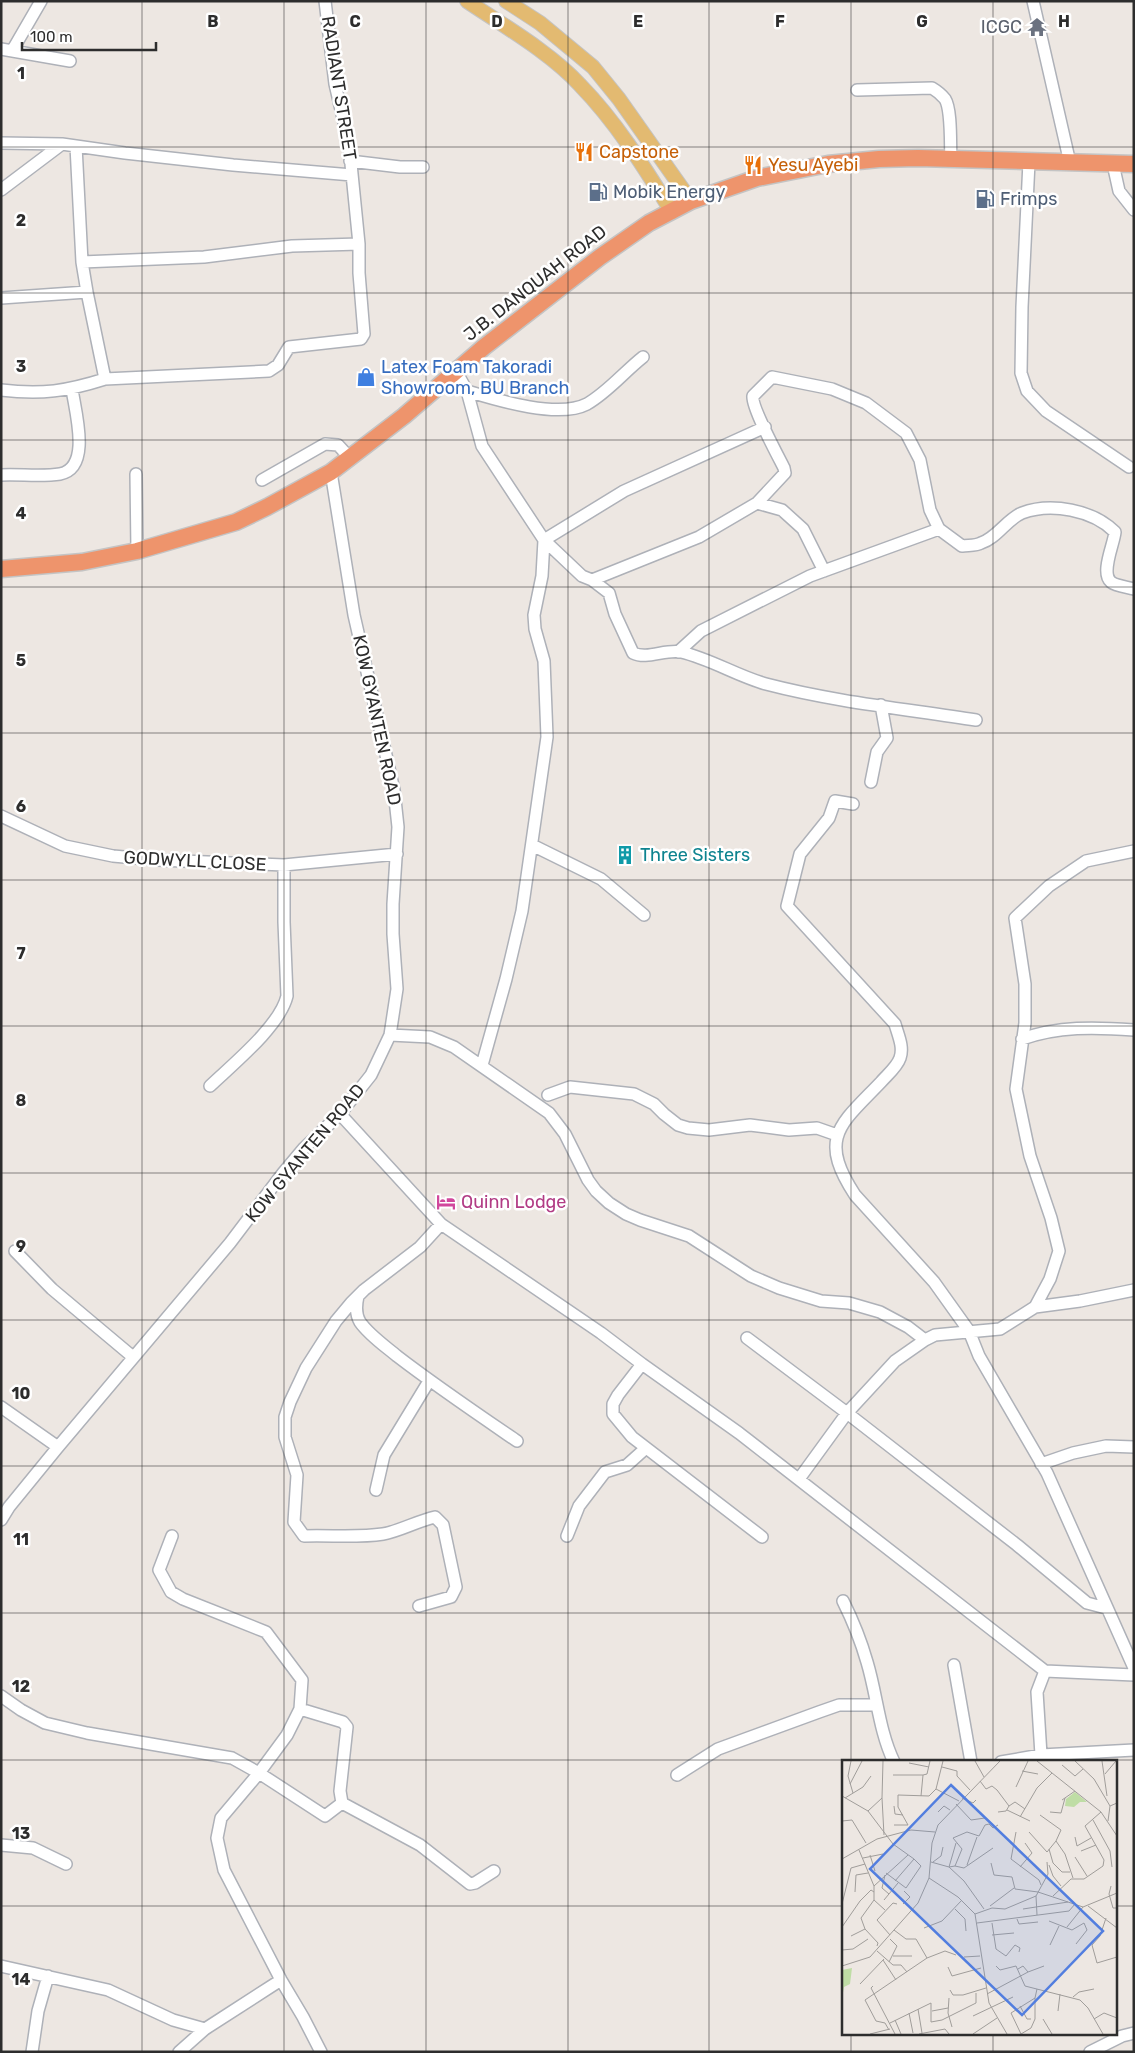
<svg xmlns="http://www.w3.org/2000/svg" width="1135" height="2053" font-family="Rubik,sans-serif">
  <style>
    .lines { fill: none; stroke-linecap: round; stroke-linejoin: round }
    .minor-casing { stroke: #aeb1b8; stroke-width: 14 }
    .major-casing { stroke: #c4c4c4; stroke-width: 16 }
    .highway-casing { stroke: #c4c4c4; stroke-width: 19 }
    .minor { stroke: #fff; stroke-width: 11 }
    .major { stroke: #e3ba71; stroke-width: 14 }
    .highway { stroke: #ee946c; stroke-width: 16 }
    .grid { fill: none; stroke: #2d2d2d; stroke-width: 1; stroke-opacity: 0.55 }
    .labels { text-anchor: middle; stroke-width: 5; stroke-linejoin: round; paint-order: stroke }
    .worship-label { font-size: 18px; fill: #5b616d; stroke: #fff; text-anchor: end }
    .street-label { font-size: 18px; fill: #2d2d2d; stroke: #fff }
    .food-label { font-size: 18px; fill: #c56008; stroke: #fff; text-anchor: start }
    .service-label { font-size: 18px; fill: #4e5e75; stroke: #fff; text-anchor: start }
    .shop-label { font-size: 18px; fill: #366cbe; stroke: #fff; text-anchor: start }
    .culture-label { font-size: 18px; fill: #0d838f; stroke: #fff; text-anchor: start }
    .hotel-label { font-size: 18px; fill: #b23c85; stroke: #fff; text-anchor: start }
    .inset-road { fill: none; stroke: #a09d9a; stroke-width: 1 }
    .view { fill: #527edf; fill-opacity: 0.15; stroke: #527edf; stroke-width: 2.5 }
    .inset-edge { fill: none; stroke: #2d2d2d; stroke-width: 2.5 }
    .grid-label { font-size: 16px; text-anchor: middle; font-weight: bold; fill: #2d2d2d; stroke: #fff; stroke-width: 5; stroke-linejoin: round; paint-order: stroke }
  </style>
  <rect width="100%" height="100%" fill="#ede7e2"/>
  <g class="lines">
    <!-- minor casing -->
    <g class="minor-casing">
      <path id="minor" d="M1033,1L1070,163
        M1,49L70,61
        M12,51L41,1
        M857,90L932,88C937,91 941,94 945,99C952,110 950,146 951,160
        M1,143L62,144L125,153L233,165L352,175
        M76,146L82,262L87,292L105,379L269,371L278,365L289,347L361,339L364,334L359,273V244
        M350,161L400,167H423
        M1029,162L1022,307L1021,373L1027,391L1046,411L1129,467
        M1113,164L1119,191L1134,210
        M1,190L62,144
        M82,262L204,257L292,246L359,244L349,144L335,84L325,1
        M1,298L87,292
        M456,371L467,391L482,446L544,540L542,576L534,615L535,629L544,661L547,737L522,911L506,979L482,1065
        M1,390C42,395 67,391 105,379
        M467,391C497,400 558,419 587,404C608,392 624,372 643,357
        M765,427L624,491L544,540L582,576L592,580L699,537L757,503L785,473L784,468C778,456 751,406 753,396L772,377L832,389L866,403L906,433L920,460L930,510L939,529L962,546C968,545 976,546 981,543C997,538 1007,519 1022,513C1051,502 1093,510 1115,532C1114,544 1100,573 1111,582C1116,586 1127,587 1134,589
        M136,474L137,551
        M1,475C20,474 42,477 60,474C92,468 75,411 72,389
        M262,480L325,444L338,445L350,458
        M757,503L782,510L803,529L824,571
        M592,580L609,593L615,614L633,653C647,660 665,649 681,652C711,659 737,676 766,684C835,702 906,709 976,720
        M678,652L701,631L810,576L939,529
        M871,782L877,752L887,738L881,705
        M853,804L835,801L829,818L800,854L787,906L895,1024C898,1035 904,1047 900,1058C897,1067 887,1075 881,1082C841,1124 817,1137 855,1195L934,1282L969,1331L979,1356L1047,1473L1134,1668
        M1,816L65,846L113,856L158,860L284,865L397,854
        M532,845L601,879L644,915
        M390,1035L430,1037L454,1047L549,1113L565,1134L588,1180L596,1191L609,1203L626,1214L640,1220L689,1236L751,1276L779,1288L821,1301L849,1303L880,1312L908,1327L925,1340
        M1022,1039C1058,1026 1095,1027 1134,1030
        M210,1086C232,1065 280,1026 287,996L284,922V865
        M548,1095L570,1087L634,1094L654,1104L664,1114L678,1125L688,1128L709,1130L750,1125L789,1130L817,1128L837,1135
        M340,1114L441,1224L601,1333L642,1364L739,1433L1045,1671L1134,1675
        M15,1251L52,1289L133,1357
        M358,1296C356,1305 355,1314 360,1322C369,1335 385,1346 397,1356C436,1386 476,1413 517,1441
        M1035,1307L1050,1279L1059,1251L1051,1218L1030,1156L1016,1089L1025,1023V984L1015,918L1049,886L1086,861L1134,851
        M747,1338L847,1413L1017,1545L1087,1603L1106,1608
        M642,1364L618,1395L613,1404V1414L632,1437L762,1537
        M1,1407L58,1447
        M1041,1464L1073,1453L1106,1446L1134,1447
        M799,1479L847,1413L895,1361L925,1340L935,1335L1000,1329L1035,1307L1080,1301L1134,1290
        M376,1490L384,1455L429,1381
        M1,1520L9,1507L58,1447L230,1243L283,1173L304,1148L340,1114L371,1075L390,1035L397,989L393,934V904L398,827L394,790L354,615L331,472
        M172,1536L159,1570L171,1592L183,1599L266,1632L302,1680L300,1709L287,1735L259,1773L221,1818L217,1838L224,1870L281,1980L303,2017L321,2052
        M567,1536L579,1506L605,1472L627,1465L646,1448
        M843,1601C853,1621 861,1641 867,1662C877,1695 879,1731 894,1762
        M419,1606L451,1597L456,1587L443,1525L435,1517C417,1521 400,1531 383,1534C357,1538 331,1535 304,1536L294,1522L297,1475L285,1437V1417L290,1402L306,1368L336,1321L351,1303L364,1290L420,1247L441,1224
        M954,1665L971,1762
        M1,1696L21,1710L45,1723L87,1733L232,1758L259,1773L325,1816L342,1803
        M300,1709L343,1722L347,1727L340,1791L342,1803L420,1845L470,1884L475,1883L494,1871
        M1041,1755L1037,1692L1045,1671
        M1001,1762L1041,1755L1134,1750
        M677,1775L718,1749L819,1712L839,1705H877
        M1,1845L33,1848L66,1864
        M1,1966L108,1990L173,2020L205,2029L281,1980
        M32,2052L38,2011L48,1976
        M179,2052L205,2029
        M1090,2052L1122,2036L1134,2033"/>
    </g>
    <!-- major casing -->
    <g class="major-casing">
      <path id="major" d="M467,1C504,26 551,53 580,85C617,123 644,167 672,212
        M506,1L540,23L593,67L619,99L691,201"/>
    </g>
    <!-- highway casing -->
    <g class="highway-casing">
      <path id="highway" d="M1,569L82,562L137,551L236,522L267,507L331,472L404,416L484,347L600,257L649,223L691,201L757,178L828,164L879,159L918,158L1134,164"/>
    </g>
    <!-- minor -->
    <use href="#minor" class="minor"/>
    <!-- major -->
    <use href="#major" class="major"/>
    <!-- highway -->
    <use href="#highway" class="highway"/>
  </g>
  <!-- grid -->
  <path class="grid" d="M142,1V2052M284,1V2052M426,1V2052M568,1V2052M709,1V2052M851,1V1762M993,1V1762M1,147H1134M1,293H1134M1,440H1134M1,587H1134M1,733H1134M1,880H1134M1,1026H1134M1,1173H1134M1,1320H1134M1,1466H1134M1,1613H1134M1,1760H1134M1,1906H844M1116,1906H1134M851,2034V2052M993,2034V2052"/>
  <!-- icons -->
  <defs>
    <g id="temple-bare" transform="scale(1.5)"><path d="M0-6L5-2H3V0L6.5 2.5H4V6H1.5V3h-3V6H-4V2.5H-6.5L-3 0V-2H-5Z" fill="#6b7280" stroke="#fff" stroke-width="2.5" paint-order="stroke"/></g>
    <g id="restaurant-bare" transform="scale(1.5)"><path d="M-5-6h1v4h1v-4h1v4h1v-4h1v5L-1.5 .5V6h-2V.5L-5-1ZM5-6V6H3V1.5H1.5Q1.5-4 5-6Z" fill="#e8710a" stroke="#fff" stroke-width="2.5" paint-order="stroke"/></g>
    <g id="fuel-bare" transform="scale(1.5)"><path d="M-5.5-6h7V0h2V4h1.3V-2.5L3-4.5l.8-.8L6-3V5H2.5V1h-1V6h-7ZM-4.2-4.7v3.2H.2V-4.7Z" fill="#5c6f8a" stroke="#fff" stroke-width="2.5" paint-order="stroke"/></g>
    <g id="shop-bare" transform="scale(1.5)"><path d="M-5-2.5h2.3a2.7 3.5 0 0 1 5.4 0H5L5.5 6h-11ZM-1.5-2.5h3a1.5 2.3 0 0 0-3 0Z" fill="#3f7fe0" stroke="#fff" stroke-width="2.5" paint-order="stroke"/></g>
    <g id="building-bare" transform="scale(1.5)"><path d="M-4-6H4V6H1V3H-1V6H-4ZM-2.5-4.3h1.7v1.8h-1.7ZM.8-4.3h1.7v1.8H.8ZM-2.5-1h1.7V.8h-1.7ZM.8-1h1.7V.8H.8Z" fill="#0f9aa8" stroke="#fff" stroke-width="2.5" paint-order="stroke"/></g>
    <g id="hotel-bare" transform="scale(1.5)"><path d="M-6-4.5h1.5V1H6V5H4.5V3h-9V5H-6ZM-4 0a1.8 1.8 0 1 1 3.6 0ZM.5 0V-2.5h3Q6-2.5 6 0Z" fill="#d1479c" stroke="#fff" stroke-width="2.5" paint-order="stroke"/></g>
  </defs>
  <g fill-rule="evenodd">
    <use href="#temple-bare" x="1037" y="27"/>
    <use href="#restaurant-bare" x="584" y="152"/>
    <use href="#restaurant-bare" x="753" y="165"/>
    <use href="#fuel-bare" x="598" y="192"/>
    <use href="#fuel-bare" x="985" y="199"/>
    <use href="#shop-bare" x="366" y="377"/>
    <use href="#building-bare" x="625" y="855"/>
    <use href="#hotel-bare" x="446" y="1202"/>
  </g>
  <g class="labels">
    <!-- worship labels -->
    <g class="worship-label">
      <text x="1022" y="33">ICGC</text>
    </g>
    <!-- street labels -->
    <g class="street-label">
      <text transform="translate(339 88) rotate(81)" y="6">RADIANT STREET</text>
      <text transform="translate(535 283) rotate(-38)" y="6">J.B. DANQUAH ROAD</text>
      <text transform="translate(377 720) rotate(78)" y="6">KOW GYANTEN ROAD</text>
      <text transform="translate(195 861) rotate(3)" y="6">GODWYLL CLOSE</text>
      <text transform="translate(305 1153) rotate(-50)" y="6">KOW GYANTEN ROAD</text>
    </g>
    <!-- food labels -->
    <g class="food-label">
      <text x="599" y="158">Capstone</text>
      <text x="768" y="171">Yesu Ayebi</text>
    </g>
    <!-- service labels -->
    <g class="service-label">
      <text x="613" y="198">Mobik Energy</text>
      <text x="1000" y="205">Frimps</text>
    </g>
    <!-- shop labels -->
    <g class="shop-label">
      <text x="381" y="373">Latex Foam Takoradi<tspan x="381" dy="21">Showroom, BU Branch</tspan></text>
    </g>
    <!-- culture labels -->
    <g class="culture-label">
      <text x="640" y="861">Three Sisters</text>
    </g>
    <!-- hotel labels -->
    <g class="hotel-label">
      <text x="461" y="1208">Quinn Lodge</text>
    </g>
  </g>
  <!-- overview -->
  <g transform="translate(842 1760)">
    <rect width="275" height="275" fill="#ede7e2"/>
    <path d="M233,32L245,42H238L232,47L223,46L224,39ZM10,208L8,224L2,227L0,238V210Z" fill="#bfdda5"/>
    <path class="inset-road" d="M9,1L6,16L11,33M133,1L142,17M195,1L259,52L275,76M233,1L252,19L268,46M260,1L265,36M67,3L87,7M220,5L233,16L241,9M100,7L115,11V16L128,30M180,11L196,14M263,14L274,1M51,15H81L79,36M81,15L85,14L88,1M138,21L144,29L150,26L155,30L167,46L164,51L156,52M8,24L20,1M174,27L186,1M94,29L101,1M94,29L117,41M0,36L26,51L51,84L72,99L53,121M3,38L21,27L29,16M40,38L41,1M120,38L131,43L134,40M220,40L233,31M114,44L129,60L143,58M52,46L53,54L61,55M167,46L173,42L183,49M165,50L188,61M26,51L40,38L42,75M96,52L102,46L108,50M208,52L219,53L223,38M178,57L195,28L210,13M251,60L268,91L270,107M0,61L10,60L24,83M266,61L268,46L275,43M52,65H66L56,47V35L87,36L94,29M174,72L169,99L197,120L199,125M187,72L205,92L214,81L219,70L198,55M233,77L235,86L249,78M214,81L223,94L231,118M114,83L107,107L113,106L120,89L111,78L125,72L137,76L143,65L147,64L151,68L156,65M207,89L211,103L220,112H228M17,90L32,126M239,91L254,85M28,95L33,111M233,97L245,116M21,98L41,94M0,99L35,79L69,70L93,72M89,102L107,107L122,121L142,149M91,102L99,96L101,87M149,103L152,115L170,117L173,129L196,132L241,147L275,133M125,105L135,77M207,105L211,116L219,126M113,106L122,108L151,88M178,107L190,93L183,83M44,113L64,128L79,106L72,99M43,115L40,128L47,134M87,118L116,137L133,154L147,243L165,274M269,126L267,134L271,148H275M13,132L14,115L26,113M211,136L229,119H242L261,106L262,100L243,66L259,52M42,140L56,123M0,144L9,108L23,104M61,144L68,137L62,131M148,146L172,128M246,146L275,168M113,149L123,159L124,171M181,149L226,142M43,150L32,140V126L66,95M133,154L150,148L163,149L194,136M195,155L194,136L206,114L205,102M264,158L258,176L250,185L255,203L275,197M175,159L177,164L196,162M207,161L230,170L242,163L245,170L234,184M135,163L227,151L233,144M150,163L154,189L164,196L173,185L178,188L177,192M0,167L18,141L29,130L32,132M225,167L241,147M82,168L100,161L120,140M23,169L36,183L35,186M52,170L64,179H74L85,198M48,175L35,160L51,143L55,144M150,175L172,173M9,176L23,169L19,158L32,140M208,185L217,166M0,190L11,189L26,179M35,191L51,205H59L65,212M51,196H70M122,197L138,196M41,200L54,220M47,202L55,186L48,179M0,206L28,197L76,143L87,118L90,83L96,65L158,1M154,206L158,210L174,206L183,226L238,240L246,248L261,274M106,207L110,216L139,208M176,209L181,206L186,212L202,206M18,224L42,199M31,226L29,228L53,274M108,230L111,235H121L144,228M145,234L186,212M231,237L237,232L252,229M107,238L106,253L110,267M178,246L185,259H189M76,249L80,273M90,251L106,248M216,251L218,234M67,253L71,273M131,256L171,237M201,259L210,274M252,259L262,253L275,258M53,260L59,274M48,263L89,243V262L100,260L134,243V233M47,270L43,263L34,261L23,240L85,198L103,191L114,195M28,274L48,269M77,274L103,269L107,274M131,274L155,258M179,274L169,253L193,238L195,229M179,274L189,268L193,259V238"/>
    <path class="view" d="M109,25L261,171L180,255L28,109Z"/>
    <rect width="275" height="275" class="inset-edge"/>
  </g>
  <g class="grid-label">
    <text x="213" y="27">B</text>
    <text x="355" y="27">C</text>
    <text x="497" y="27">D</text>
    <text x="638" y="27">E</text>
    <text x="780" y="27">F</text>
    <text x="922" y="27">G</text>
    <text x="1064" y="27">H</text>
    <text x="21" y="79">1</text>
    <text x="21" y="226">2</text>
    <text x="21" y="372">3</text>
    <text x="21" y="519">4</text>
    <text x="21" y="666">5</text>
    <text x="21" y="812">6</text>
    <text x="21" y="959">7</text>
    <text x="21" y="1106">8</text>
    <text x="21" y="1252">9</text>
    <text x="21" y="1399">10</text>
    <text x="21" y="1545">11</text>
    <text x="21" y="1692">12</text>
    <text x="21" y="1839">13</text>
    <text x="21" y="1985">14</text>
  </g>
  <!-- border -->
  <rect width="1135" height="2053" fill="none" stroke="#2d2d2d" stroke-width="5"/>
  <!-- scale -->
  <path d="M22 42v8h134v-8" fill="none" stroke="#2d2d2d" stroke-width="2.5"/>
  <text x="30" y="42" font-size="15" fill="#2d2d2d" stroke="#ffffff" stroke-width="4" paint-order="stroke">100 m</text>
</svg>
